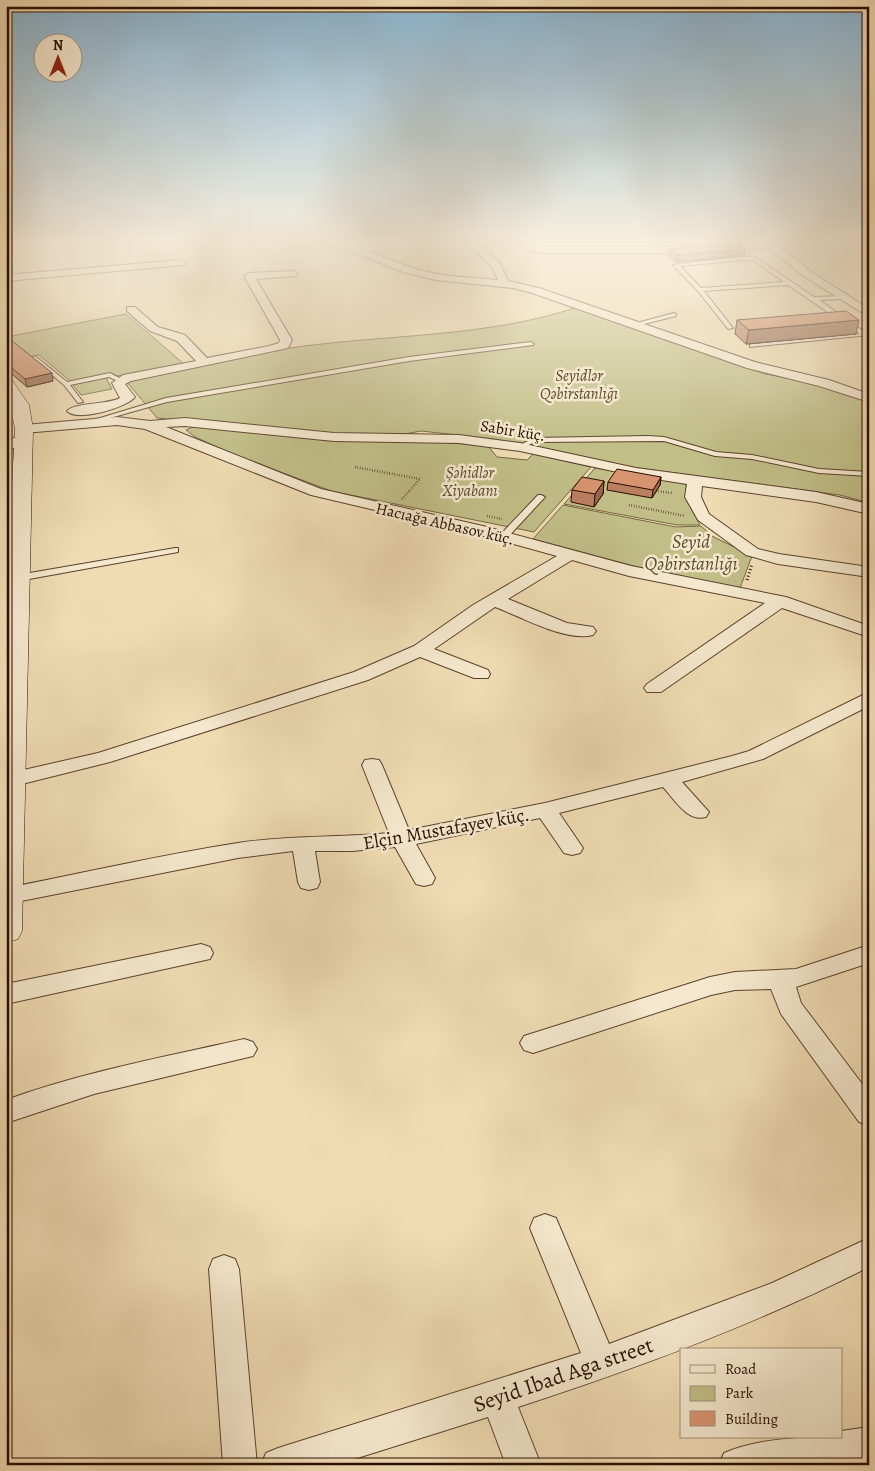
<svg xmlns="http://www.w3.org/2000/svg" width="875" height="1471" font-family="Alegreya,serif">
  <style>
    .green { fill: #c1be87; stroke: #756644 }
    .lines { fill: none; stroke-linecap: round; stroke-linejoin: round }
    .service-casing { stroke: #5b412d; stroke-width: 2 }
    .minor-casing { stroke: #5b412d; stroke-width: 2 }
    .tertiary-casing { stroke: #5b412d; stroke-width: 2 }
    .secondary-casing { stroke: #290d00; stroke-width: 1 }
    .path-far1 { stroke: #290d00; stroke-width: 2.5; stroke-dasharray: 0.5 2; stroke-linecap: butt }
    .path { stroke: #290d00; stroke-width: 3; stroke-dasharray: 1 2.5; stroke-linecap: butt }
    .service { fill: #f5e8ce; fill-rule: evenodd }
    .minor { fill: #f5e8ce; fill-rule: evenodd }
    .tertiary { fill: #f5e8ce; fill-rule: evenodd }
    .secondary { fill: #f5e8ce; fill-rule: evenodd }
    .wall { fill: #ba7f60; stroke: #290d00 }
    .shaded-wall { fill: #97684e; stroke: #290d00 }
    .building { fill: #d89470; stroke: #290d00 }
    .labels { text-anchor: middle; stroke-width: 5; stroke-linejoin: round; paint-order: stroke }
    .far-park-label { font-size: 16px; font-style: italic; fill: #5e4b2f; stroke: #f5e8ce }
    .far-street-label { font-size: 16px; fill: #290d00; stroke: #f5e8ce }
    .park-label { font-size: 19px; font-style: italic; fill: #5e4b2f; stroke: #f5e8ce }
    .street-label { font-size: 19px; fill: #290d00; stroke: #f5e8ce }
    .near-street-label { font-size: 22px; fill: #290d00; stroke: #f5e8ce }
  </style>
  <rect width="100%" height="100%" fill="#f0dcb3"/>
  <filter id="stains"><feTurbulence type="fractalNoise" baseFrequency=".004" numOctaves="4"/><feColorMatrix values="0 0 0 0 .2 0 0 0 0 .09 0 0 0 0 .02 0 0 0 .5 -.17"/></filter>
  <radialGradient id="worn" r=".72"><stop offset=".6" stop-color="#630" stop-opacity="0"/><stop offset="1" stop-color="#630" stop-opacity=".3"/></radialGradient>
  <!-- green -->
  <path class="green" d="M578,307L765,374L820,384L869,401V503L840,495L600,463L494,439L421,431L405,434L350,435L157,418L126,381C180,370 235,356 290,348C386,334 485,338 578,307Z
    M126,314L184,364L106,378L112,389L81,395L69,380L39,355L28,357L6,337Z
    M193,427L352,441H426L488,446L497,457L527,460L533,454L591,467L534,532L331,491L230,453L195,437L186,430Z
    M595,468L686,482L687,501L700,525H677L564,504Z
    M563,505L676,527L701,526L712,536L752,556L740,588L645,569L533,539Z"/>
  <g class="lines">
    <!-- service casing -->
    <g class="service-casing">
      <path id="service" d="M743,256L756,258L814,297L842,296V298L840,299L819,300L869,335L750,347V345L752,344L860,334L788,285L704,291L733,328L728,329L698,291L673,265ZM743,260H753L784,282L701,288L680,266Z
        M674,313L676,314V316L636,326L633,324Z
        M531,342L534,344L533,345L409,361L167,402L92,423L87,422L166,398L409,357Z
        M35,356L67,382L110,373L123,380L120,382L109,377L70,385L83,402L78,403L64,385L33,359L32,358Z
        M648,436L664,437L716,452L752,455L819,469L869,472V476L819,473L752,459L715,456L664,441L535,442L522,448L516,447L534,438Z
        M538,495H541L545,497L507,538H501V534Z
        M175,548H178V552L18,581L14,578L18,575Z"/>
    </g>
    <!-- minor casing -->
    <g class="minor-casing">
      <path id="minor" d="M310,240C345,238 377,256 410,267C437,277 469,277 498,280L492,267L463,240H474L500,263L508,281L539,288L755,362L829,380L869,394V402L819,386L747,368L532,293L513,288L436,280L403,272L359,254Z
        M510,240C523,239 532,245 545,247H680L762,242L760,240H771L813,273L869,309V317L805,277L769,248L680,253H545L527,250Z
        M180,260L185,263L184,265L6,281V275Z
        M293,271L298,274L297,276L256,279L292,340L288,348L131,381L125,384L135,397C126,408 77,422 67,411C75,402 107,405 120,398L112,383L123,375L196,361L177,341L150,331L127,311V307H135L158,327L185,335L207,358L269,346L279,343L280,340L244,276L249,273Z
        M117,417L150,421L185,418L334,433L459,435L520,443L636,468L816,492L869,504V514L816,502L702,486L701,497L709,514L758,549L779,554L869,567V577L778,564L746,555L698,520L685,497L687,484L636,476L520,451L459,443L334,441L185,426L166,427L321,489L483,526L631,566L786,597L869,626V637L782,608L661,692H647L644,688L647,684L765,603L629,576L572,560L508,599L567,623L593,627L596,631L593,635C565,642 522,617 495,607L434,649L488,670L490,674L488,678H474L420,657L368,680L110,762L10,787L6,786V774L98,753L354,672L414,646L473,605L557,556L473,533L311,495L145,429L117,425L24,433L17,429L24,425Z
        M869,692V706L763,759L682,782L709,812L706,817C687,822 675,800 663,787L559,813L583,848L580,853L572,855L564,853L540,818L416,844L435,878L432,884L424,886L416,884L395,847L352,851H315L320,882L317,888L309,890L301,888L298,882L293,851L238,858L6,904L7,888C84,873 160,855 238,843C288,835 338,838 389,833L362,765L365,760L372,759L379,760L382,765L409,830L545,803L732,756L749,751Z
        M201,944L210,947L213,953L210,959L6,1004V984Z
        M869,945V963L796,987L801,1003L869,1093V1125L859,1122L781,1014L771,989L735,990L711,995L533,1053L524,1050L520,1043L524,1036L710,977L735,972L796,969Z
        M244,1039L253,1042L257,1049L253,1056L94,1094L6,1123V1100C83,1072 164,1057 244,1039Z
        M545,1214L556,1218L609,1344L772,1283L869,1238V1267C756,1324 638,1368 518,1407L541,1465H506L488,1417L335,1465H261L266,1453L278,1448L581,1353L530,1228L534,1218Z
        M224,1255L235,1259L239,1269L257,1465H223L209,1269L213,1259Z
        M869,1427V1461L847,1465H719L724,1453C759,1438 803,1437 841,1437V1431Z"/>
    </g>
    <!-- tertiary casing -->
    <g class="tertiary-casing">
      <path id="tertiary" d="M23,437L29,438L32,442L29,446L6,449V439Z"/>
    </g>
    <!-- secondary casing -->
    <g class="secondary-casing">
      <path id="secondary" d="M6,379L12,380L29,405L33,429L22,931L18,939L6,943V595L15,429C12,411 6,397 6,379Z"/>
    </g>
    <!-- path-far1 -->
    <path class="path-far1" d="M355,467L420,479L402,499
      M656,491L672,493
      M629,505L685,516
      M487,516L502,519"/>
    <!-- path -->
    <path class="path" d="M747,580L752,564"/>
    <!-- service -->
    <use href="#service" class="service"/>
    <!-- minor -->
    <use href="#minor" class="minor"/>
    <!-- tertiary -->
    <use href="#tertiary" class="tertiary"/>
    <!-- secondary -->
    <use href="#secondary" class="secondary"/>
  </g>
  <!-- wall -->
  <path class="wall" d="M669,249L744,256L676,262L668,256Z
    M737,320L856,334L746,344L735,334Z
    M6,336L53,381L27,387L6,369Z
    M661,477L660,485L652,498L607,490L608,482Z
    M604,481L603,494L594,507L571,502L572,490Z"/>
  <!-- shaded-wall -->
  <path class="shaded-wall" d="M745,249L744,256L676,262L677,255Z
    M859,320L856,334L746,344L749,330Z
    M52,373L53,381L27,387L25,379Z
    M661,477L660,485L652,498L653,490Z
    M604,481L603,494L594,507L595,494Z"/>
  <!-- building -->
  <path class="building" d="M736,244L745,249L677,255L669,249Z
    M846,311L859,320L749,330L737,320Z
    M6,336L52,373L25,379L6,363Z
    M617,469L661,477L653,490L608,482Z
    M582,477L604,481L595,494L572,490Z"/>
  <!-- sky -->
  <linearGradient id="sky" x2="0" y2="1"><stop stop-color="#89b6d3"/><stop offset="0.54" stop-color="#f8efdd"/><stop offset="1" stop-color="#f8efdd" stop-opacity="0"/></linearGradient>
  <rect width="875" height="446" fill="url(#sky)"/>
  <g class="labels">
    <!-- far-park labels -->
    <g class="far-park-label">
      <text x="579" y="381">Seyidlər<tspan x="579" dy="18">Qəbirstanlığı</tspan></text>
      <text x="470" y="478">Şəhidlər<tspan x="470" dy="18">Xiyabanı</tspan></text>
    </g>
    <!-- far-street labels -->
    <g class="far-street-label">
      <text transform="translate(513 430) rotate(9)" y="6">Sabir küç.</text>
      <text transform="translate(445 523) rotate(13)" y="6">Hacıağa Abbasov küç.</text>
    </g>
    <!-- park labels -->
    <g class="park-label">
      <text x="691" y="548">Seyid<tspan x="691" dy="22">Qəbirstanlığı</tspan></text>
    </g>
    <!-- street labels -->
    <g class="street-label">
      <text transform="translate(446 828) rotate(-10)" y="7">Elçin Mustafayev küç.</text>
    </g>
    <!-- near-street labels -->
    <g class="near-street-label">
      <text transform="translate(563 1374) rotate(-19)" y="8">Seyid Ibad Aga street</text>
    </g>
  </g>
  <!-- margin -->
  <rect width="875" height="1471" fill="none" stroke="#f0dcb3" stroke-width="25"/>
  <rect x="8" y="8" width="860" height="1456" fill="none" stroke="#290d00" stroke-width="2.5"/>
  <rect x="12" y="12" width="850" height="1446" fill="none" stroke="#290d00"/>
  <!-- legend -->
  <rect x="680" y="1348" width="162" height="90" fill="#f5e8ce" stroke="#a3907c"/>
  <rect x="690" y="1365" width="25" height="8" fill="#f5e8ce" stroke="#a3907c"/>
  <text x="725" y="1374" font-size="15" fill="#290d00">Road</text>
  <rect x="690" y="1386" width="25" height="15" fill="#c1be87" stroke="#a3907c"/>
  <text x="725" y="1398" font-size="15" fill="#290d00">Park</text>
  <rect x="690" y="1411" width="25" height="15" fill="#d89470" stroke="#a3907c"/>
  <text x="725" y="1424" font-size="15" fill="#290d00">Building</text>
  <!-- north arrow -->
  <g transform="translate(58 58)"><circle r="24" fill="#f5e8ce" stroke="#a3907c"/>
  <path d="M0-4L9 19L0 12L-9 19Z" fill="#8f2418"/>
  <text y="-8" font-size="14" font-weight="bold" text-anchor="middle" fill="#290d00">N</text>
  </g>
  <rect width="100%" height="100%" filter="url(#stains)"/>
  <rect width="100%" height="100%" fill="url(#worn)"/>
</svg>
